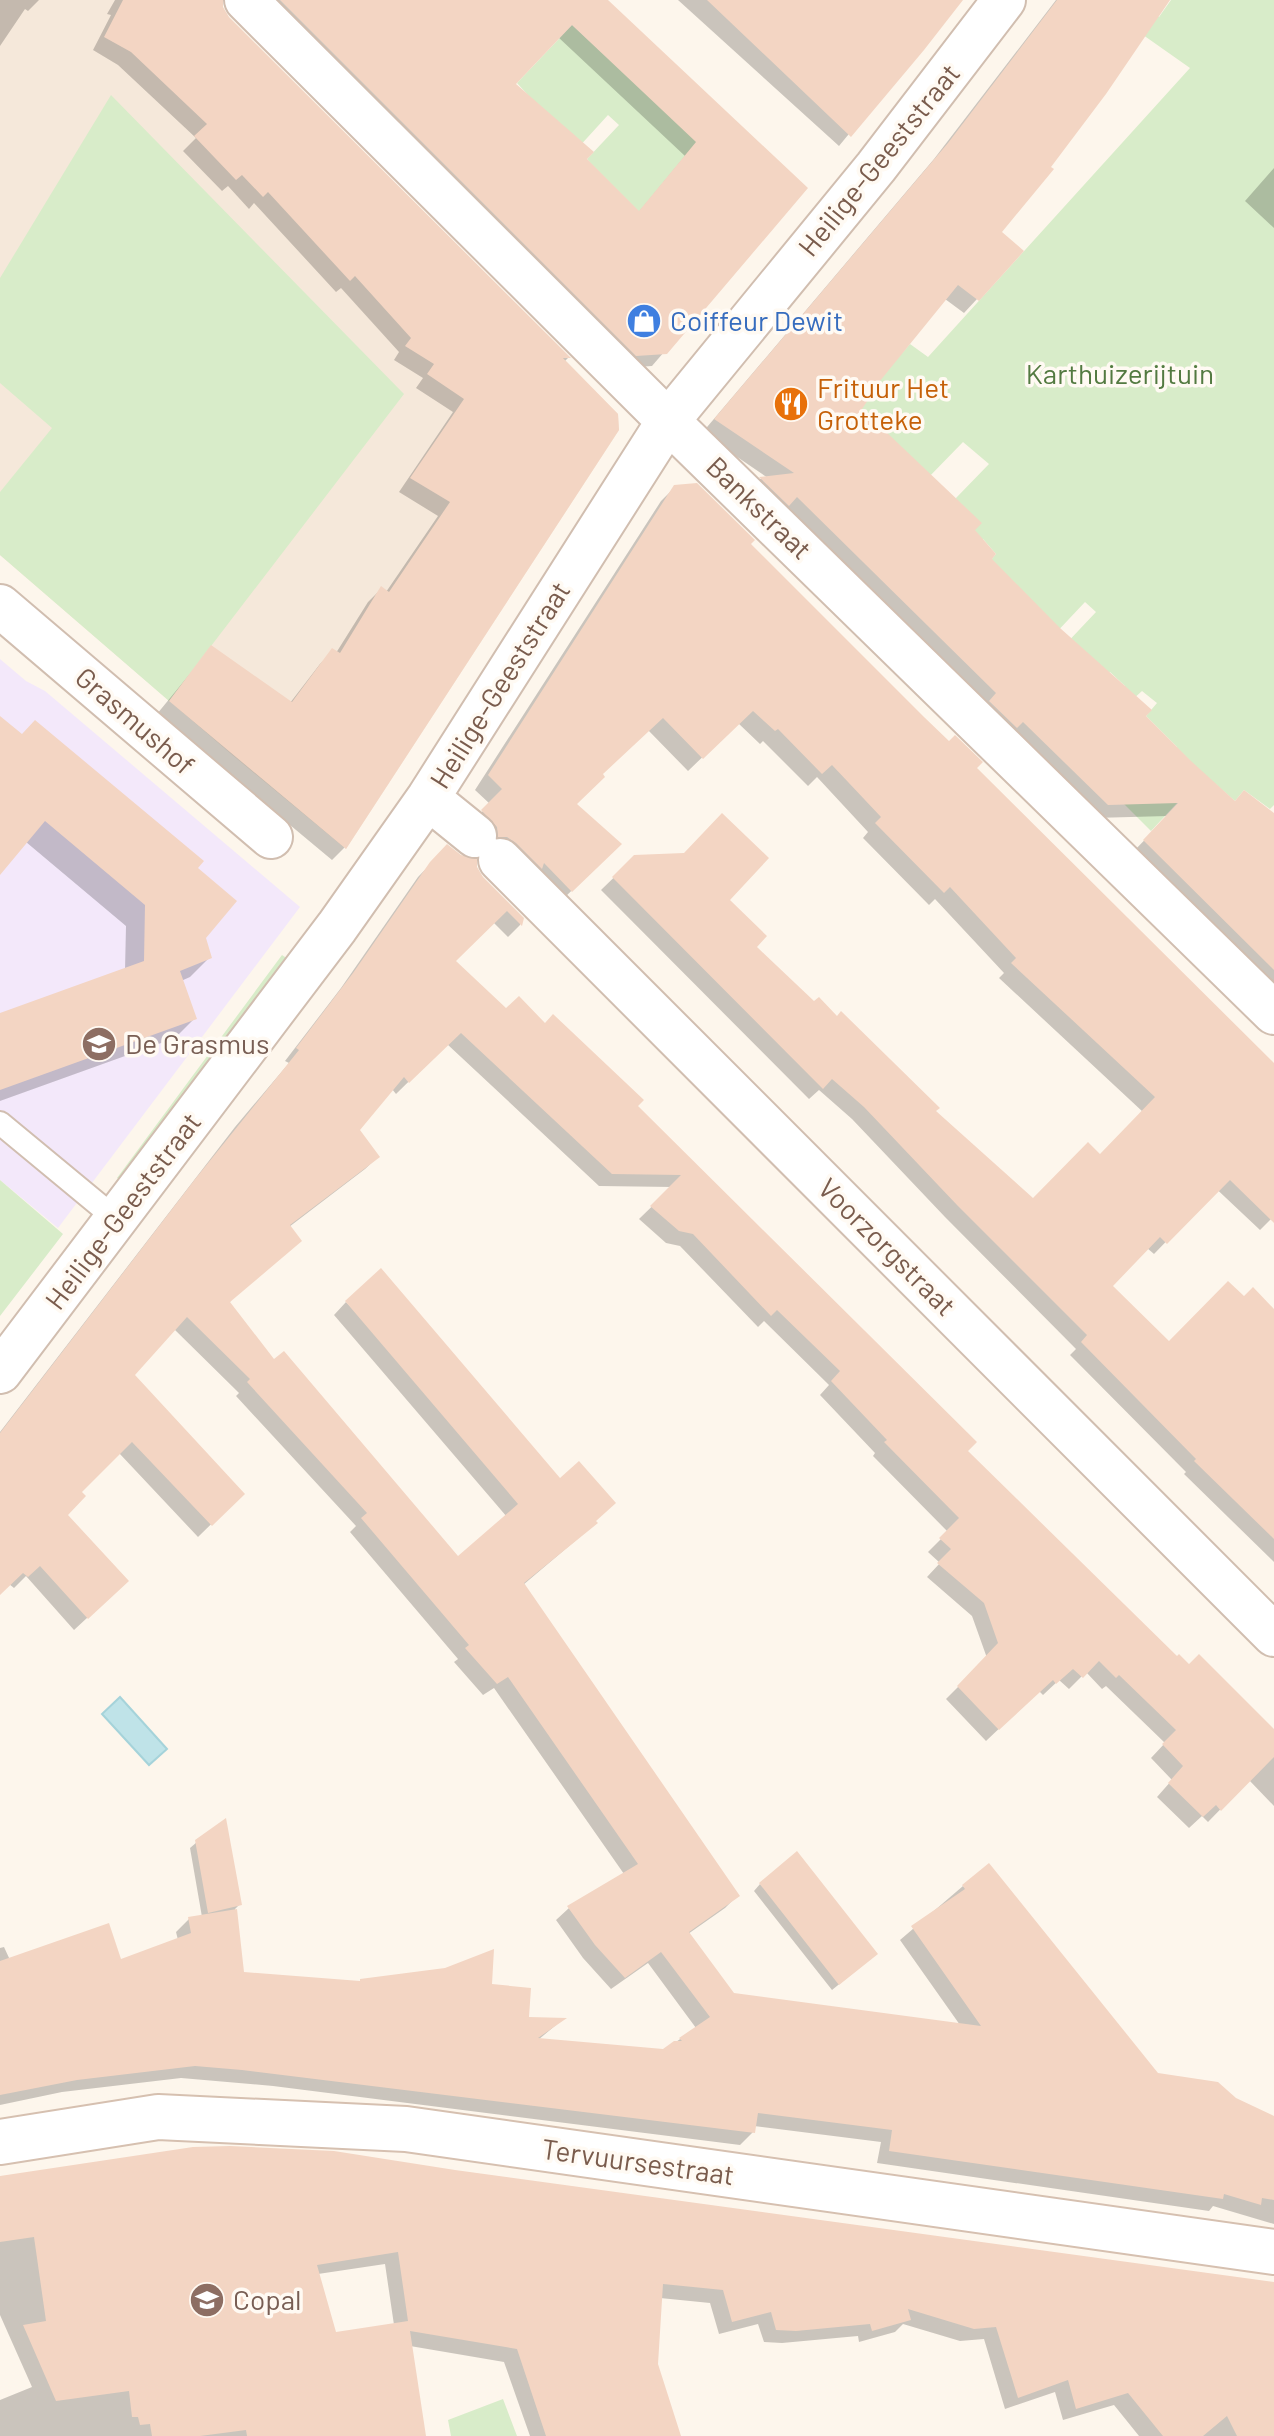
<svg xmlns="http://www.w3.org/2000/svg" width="1274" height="2436" font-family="Barlow,sans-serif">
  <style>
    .residential { fill: #f5e8da }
    .education { fill: #f3e8fa }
    .green { fill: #d8ecc9 }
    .water { fill: #bfe3e8; stroke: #a5d3da; stroke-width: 2 }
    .shadow { fill: #0003; fill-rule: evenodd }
    .building { fill: #f3d5c3; fill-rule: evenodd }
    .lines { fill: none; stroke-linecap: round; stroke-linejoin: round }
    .lane-casing { stroke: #d1beb0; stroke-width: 26 }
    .street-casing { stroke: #d1beb0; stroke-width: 46 }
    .secondary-casing { stroke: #d6c0b0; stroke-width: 48 }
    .lane { stroke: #fff; stroke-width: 22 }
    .street { stroke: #fff; stroke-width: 42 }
    .secondary { stroke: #fff; stroke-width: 44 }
    .labels { text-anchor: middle; stroke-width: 7; stroke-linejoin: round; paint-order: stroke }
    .street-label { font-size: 28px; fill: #7a5c4d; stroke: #fffaf3 }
    .shop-label { font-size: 28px; fill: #366cbe; stroke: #fffaf3; text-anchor: start }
    .park-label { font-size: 28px; fill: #537a41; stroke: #fffaf3 }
    .food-label { font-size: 28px; fill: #c56008; stroke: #fffaf3; text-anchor: start }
    .education-label { font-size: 28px; fill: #785e54; stroke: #fffaf3; text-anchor: start }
  </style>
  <rect width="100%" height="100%" fill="#fdf6ec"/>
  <!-- residential -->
  <path class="residential" d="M0,0H211L618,414L619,430L346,849L231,754L0,555Z"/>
  <!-- education -->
  <path class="education" d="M0,659L26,681L45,691L300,907L58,1228L0,1180Z"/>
  <!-- green -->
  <path class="green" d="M1171,0H1274V805L1270,809L1244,790L1235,801L1204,774L1151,831L1124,804L1177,747L1146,716L1157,703L1142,691L1110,720L1125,686L1110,672L1099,683L1062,648L1096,612L1085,602L1052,637L990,561L996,554L983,539L965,557L956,498L989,464L963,442L926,480L847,415L910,344L928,357L1190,68L1136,30L1150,12L1159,17Z
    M572,25L698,141L635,217L587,159L619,125L608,115L577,149L517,83Z
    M111,95L404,394L169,701L0,555V492L52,428L0,383V278Z
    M282,955L288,959L122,1181L117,1178Z
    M0,1180L63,1234L0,1316Z
    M503,2399L517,2436H451L448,2420Z"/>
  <!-- water -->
  <path class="water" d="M120,1697L167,1749L149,1765L102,1714Z"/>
  <!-- shadow -->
  <path class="shadow" d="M0,0H39L28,11L25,9L0,46Z
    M115,0H221V6L227,18L568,358L564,362L617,430L344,848L332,860L157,714L211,648L290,703L320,664L333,651L336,653L368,602L381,589L386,592L438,516L399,492L453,412L416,388L423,378L394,360L399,352L341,288L336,292L254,203L249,209L228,186L222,191L183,151L196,138L118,65L93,50L111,15L107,14Z
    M254,0H604L805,188L652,366L623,368ZM558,37L685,156L638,213L513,84Z
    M678,0H959L839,146Z
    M1056,0H1168L999,233L977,299L964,313L945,299L868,392L859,409L972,530L989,559L1143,716L1234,803L1274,822V998L1131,854L1168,816L1094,818L747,492L760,479L768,478L702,433L934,159Z
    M1274,168V228L1245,201Z
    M675,487L748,544L1274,1068V1216L1260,1230L1139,1116L1143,1112L999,978L1004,973L935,899L929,905L863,838L868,832L817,777L808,786L763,741L760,744L738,723L688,771L648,730L601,775L575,804L619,844L557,905L469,825L490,804L475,790L661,501Z
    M0,719L196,869L204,938L210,957L190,977L181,981L195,1018L175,1038L0,1101V1015L125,970L126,926L26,842L0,872Z
    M447,847L475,868L481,878L522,919L520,925L508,937L493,922L453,961L506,1011L544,1026L636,1106L966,1451L1176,1659L1274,1734V1806L1249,1780L1208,1822L1202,1816L1189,1828L1157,1797L1172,1780L1151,1758L1165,1743L1106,1686L1102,1689L1086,1672L1069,1689L1059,1680L1043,1695L1039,1691L986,1741L946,1699L987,1658L972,1616L927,1577L940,1563L928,1552L948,1532L873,1456L875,1453L820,1395L829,1385L764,1321L758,1327L680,1246L666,1243L639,1219L672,1187L599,1186L447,1044L396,1094L392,1089L357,1130L378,1157L365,1169L289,1227L229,1303L274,1361L458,1559L507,1517L334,1315L346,1302L582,1535L523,1585L738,1895L725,1908L688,1934L733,1995L960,2025L900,1940L963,1886L1157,2075L1235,2099L1274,2126V2224L1213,2206L1209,2211L877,2163L881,2142L754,2126L753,2132L740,2145L273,2086L181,2078L62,2092L0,2105V1948L4,1947L10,1960L119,1961L178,1940L176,1932L189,1919L202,1917L190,1848L197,1842L240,1904L235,1909L242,1974L359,1983L489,1986L527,2019L562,2020L538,2040L663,2051L696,2028L648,1963L611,1989L583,1958L556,1920L569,1908L624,1874L494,1688L483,1695L454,1662L458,1659L350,1532L356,1526L236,1396L239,1393L174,1329L133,1375L242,1494L198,1537L119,1453L79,1492L65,1515L114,1593L74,1630L26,1576L14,1588L9,1584L0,1593V1432L235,1127L289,1063L285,1061L341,988L418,877Z
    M635,857L728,900L754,948L1033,1201L1100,1157L1187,1220L1154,1254L1147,1248L1110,1286L1169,1344L1244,1299L1274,1311V1562L1184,1474L1186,1472L1070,1355L1076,1349L945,1217L852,1119L819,1090L809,1099L601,890Z
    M760,1884L869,1960L832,1990L754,1891Z
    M454,2172L1274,2284V2436H1139L1114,2405L1063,2420L1055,2392L1005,2409L984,2339L960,2341L903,2324L895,2332L859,2342L858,2336L782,2343L764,2342L758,2324L719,2334L710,2303L660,2298L656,2364L679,2436H530L504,2362L410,2346L423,2436H0V2400L32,2387L0,2315V2177ZM385,2264L394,2325L334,2335L318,2274Z"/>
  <!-- building -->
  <path class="building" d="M123,0H223V7L229,17L571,358H563L618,414L619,430L346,849L169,701L211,645L292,702L332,648L340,653L381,586L389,592L450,502L410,478L464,399L427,374L434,364L405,346L411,338L355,276L350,281L268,192L263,197L242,175L236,180L194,136L207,124L131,52L104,37Z
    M280,0H608L808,188L667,354L636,356ZM572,25L696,142L639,211L587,159L594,152L516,84Z
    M707,0H963L924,50L851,137Z
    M1057,0H1170L1106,94L1051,167L1054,169L1002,232L1024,251L979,301L958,285L871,392L872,394L862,409L982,523L975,530L996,554L992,559L1060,628L1152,710L1146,716L1191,761L1235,801L1244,790L1274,813V970L1143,840L1178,803L1108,805L1023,722L1017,728L989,701L996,693L797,497L789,506L759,477L794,473L714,419L948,143Z
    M697,483L755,540L751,544L924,717L949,741L955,735L983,762L977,768L1274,1063V1223L1230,1180L1167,1244L1160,1237L1113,1286L1169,1341L1228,1281L1244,1296L1253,1287L1274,1309V1539L1194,1461L1196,1459L1081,1342L1087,1335L957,1205L864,1107L832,1079L823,1089L612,877L634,855L684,853L722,813L769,858L730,900L767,936L757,947L814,1001L819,997L837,1016L841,1011L940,1108L936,1111L1033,1198L1088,1142L1100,1154L1155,1097L1011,963L1016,958L950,887L944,893L875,823L881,817L832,765L822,774L778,729L775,731L753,711L703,759L663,718L603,774L605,777L577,804L622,844L572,892L544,863L542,869L516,843L507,837H498L497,827L481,810L502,789L488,775L674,485Z
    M0,716L22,734L35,720L204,861L198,868L237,901L206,938L212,958L180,971L197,1019L0,1090V1013L144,961L145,905L45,821L0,875Z
    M447,844L461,855L477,859V867L483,877L524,918L522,926L507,911L456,961L506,1008L519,996L545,1023L553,1014L644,1100L638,1106L977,1442L968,1451L1177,1656L1179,1654L1189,1664L1199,1654L1274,1729V1757L1221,1811L1216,1805L1203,1817L1168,1783L1183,1766L1162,1744L1176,1730L1119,1675L1116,1678L1099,1661L1083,1678L1073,1669L1056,1684L1053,1680L999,1730L957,1686L998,1643L984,1603L937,1563L951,1549L939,1538L959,1518L884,1442L887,1440L831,1381L840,1371L777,1310L771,1316L693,1234L679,1231L650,1206L681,1175L612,1174L461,1033L409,1083L404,1077L360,1130L380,1157L290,1225L302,1241L230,1302L274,1359L284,1351L458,1556L518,1504L345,1301L381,1268L560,1478L579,1461L616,1503L596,1521L598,1523L524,1583L740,1896L689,1932L734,1993L981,2026L911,1926L965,1889L962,1885L989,1863L1158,2073L1218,2082L1236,2098L1274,2116V2200L1262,2198L1261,2205L1224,2194L1223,2199L889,2151L892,2130L758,2113L755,2133L242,2070L195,2066L77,2080L0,2095V1961L109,1923L121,1959L191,1933L188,1917L237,1909L244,1972L360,1981V1979L445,1968L494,1949L492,1984L531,1988L529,2017L567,2018L538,2038L663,2049L674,2041H682L679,2038L710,2017L661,1952L625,1978L595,1945L567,1906L638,1864L508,1677L497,1684L465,1648L469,1645L361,1518L367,1513L247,1382L250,1379L187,1317L135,1375L245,1494L212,1526L132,1442L82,1492L86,1496L68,1515L129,1581L88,1619L40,1566L28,1577L23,1573L0,1595V1433L196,1178L299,1050L296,1048L353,973L430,862Z
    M226,1818L242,1905L208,1913L195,1840Z
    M797,1851L878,1954L839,1985L759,1883Z
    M230,2146L334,2151L455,2170L1274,2282V2436H1237L1227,2416L1203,2436H1163L1128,2393L1076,2409L1068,2380L1018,2398L996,2327L974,2329L908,2309L911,2320L872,2331L870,2324L796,2331L776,2330L771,2312L732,2322L723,2290L663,2284L658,2364L681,2436H546L517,2349L410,2331L426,2436H247L246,2430L200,2436H152L150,2424L140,2425L138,2417H132L129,2391L56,2401L23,2325L46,2321L34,2237L0,2242V2176L193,2147ZM398,2252L408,2321L336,2332L317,2265Z"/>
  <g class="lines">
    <!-- lane casing -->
    <g class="lane-casing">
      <path id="lane" d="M0,1123L116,1219"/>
    </g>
    <!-- street casing -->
    <g class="street-casing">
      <path id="street" d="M246,0L668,421L1274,1013
        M0,606L271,837
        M428,798L475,836
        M500,860L1274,1635
        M0,1372L337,927L428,798L668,421L876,167L1004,0"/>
    </g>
    <!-- secondary casing -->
    <g class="secondary-casing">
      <path id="secondary" d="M0,2142L158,2117L406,2129L1274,2252"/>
    </g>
    <!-- lane -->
    <use href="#lane" class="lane"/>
    <!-- street -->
    <use href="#street" class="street"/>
    <!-- secondary -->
    <use href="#secondary" class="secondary"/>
  </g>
  <!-- icons -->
  <defs>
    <g id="shop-disc" transform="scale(1.8)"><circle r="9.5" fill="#3f7fe0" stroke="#fffaf3"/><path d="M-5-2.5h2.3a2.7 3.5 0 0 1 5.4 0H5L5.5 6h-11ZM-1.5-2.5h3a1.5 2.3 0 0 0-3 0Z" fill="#fff"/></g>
    <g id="restaurant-disc" transform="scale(1.8)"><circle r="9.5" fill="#e8710a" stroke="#fffaf3"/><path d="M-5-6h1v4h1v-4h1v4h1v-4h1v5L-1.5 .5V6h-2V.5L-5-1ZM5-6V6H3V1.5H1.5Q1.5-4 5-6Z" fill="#fff"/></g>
    <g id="school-disc" transform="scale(1.8)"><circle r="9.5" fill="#8d6e63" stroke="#fffaf3"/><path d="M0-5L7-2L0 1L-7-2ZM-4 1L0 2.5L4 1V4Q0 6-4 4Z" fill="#fff"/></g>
    <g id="university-disc" transform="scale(1.8)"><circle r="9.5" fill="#8d6e63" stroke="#fffaf3"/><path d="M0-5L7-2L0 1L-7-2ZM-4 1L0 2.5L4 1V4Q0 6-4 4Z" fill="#fff"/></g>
  </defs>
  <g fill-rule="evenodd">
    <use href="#shop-disc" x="644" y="321"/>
    <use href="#restaurant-disc" x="791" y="404"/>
    <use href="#school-disc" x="99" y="1044"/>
    <use href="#university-disc" x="207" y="2300"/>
  </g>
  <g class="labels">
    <!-- street labels -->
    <g class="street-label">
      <text transform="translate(879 160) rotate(-51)" y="10">Heilige-Geeststraat</text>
      <text transform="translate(759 508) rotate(44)" y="10">Bankstraat</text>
      <text transform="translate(500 685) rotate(-58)" y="10">Heilige-Geeststraat</text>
      <text transform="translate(135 721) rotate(41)" y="10">Grasmushof</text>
      <text transform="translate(123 1211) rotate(-53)" y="10">Heilige-Geeststraat</text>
      <text transform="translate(887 1247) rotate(45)" y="10">Voorzorgstraat</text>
      <text transform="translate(638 2162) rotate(8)" y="10">Tervuursestraat</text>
    </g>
    <!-- shop labels -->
    <g class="shop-label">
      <text x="670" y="331">Coiffeur Dewit</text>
    </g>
    <!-- park labels -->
    <g class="park-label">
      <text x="1120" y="384">Karthuizerijtuin</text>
    </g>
    <!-- food labels -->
    <g class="food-label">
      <text x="817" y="398">Frituur Het<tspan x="817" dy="32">Grotteke</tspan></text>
    </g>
    <!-- education labels -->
    <g class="education-label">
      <text x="125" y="1054">De Grasmus</text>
      <text x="233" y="2310">Copal</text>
    </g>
  </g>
</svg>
